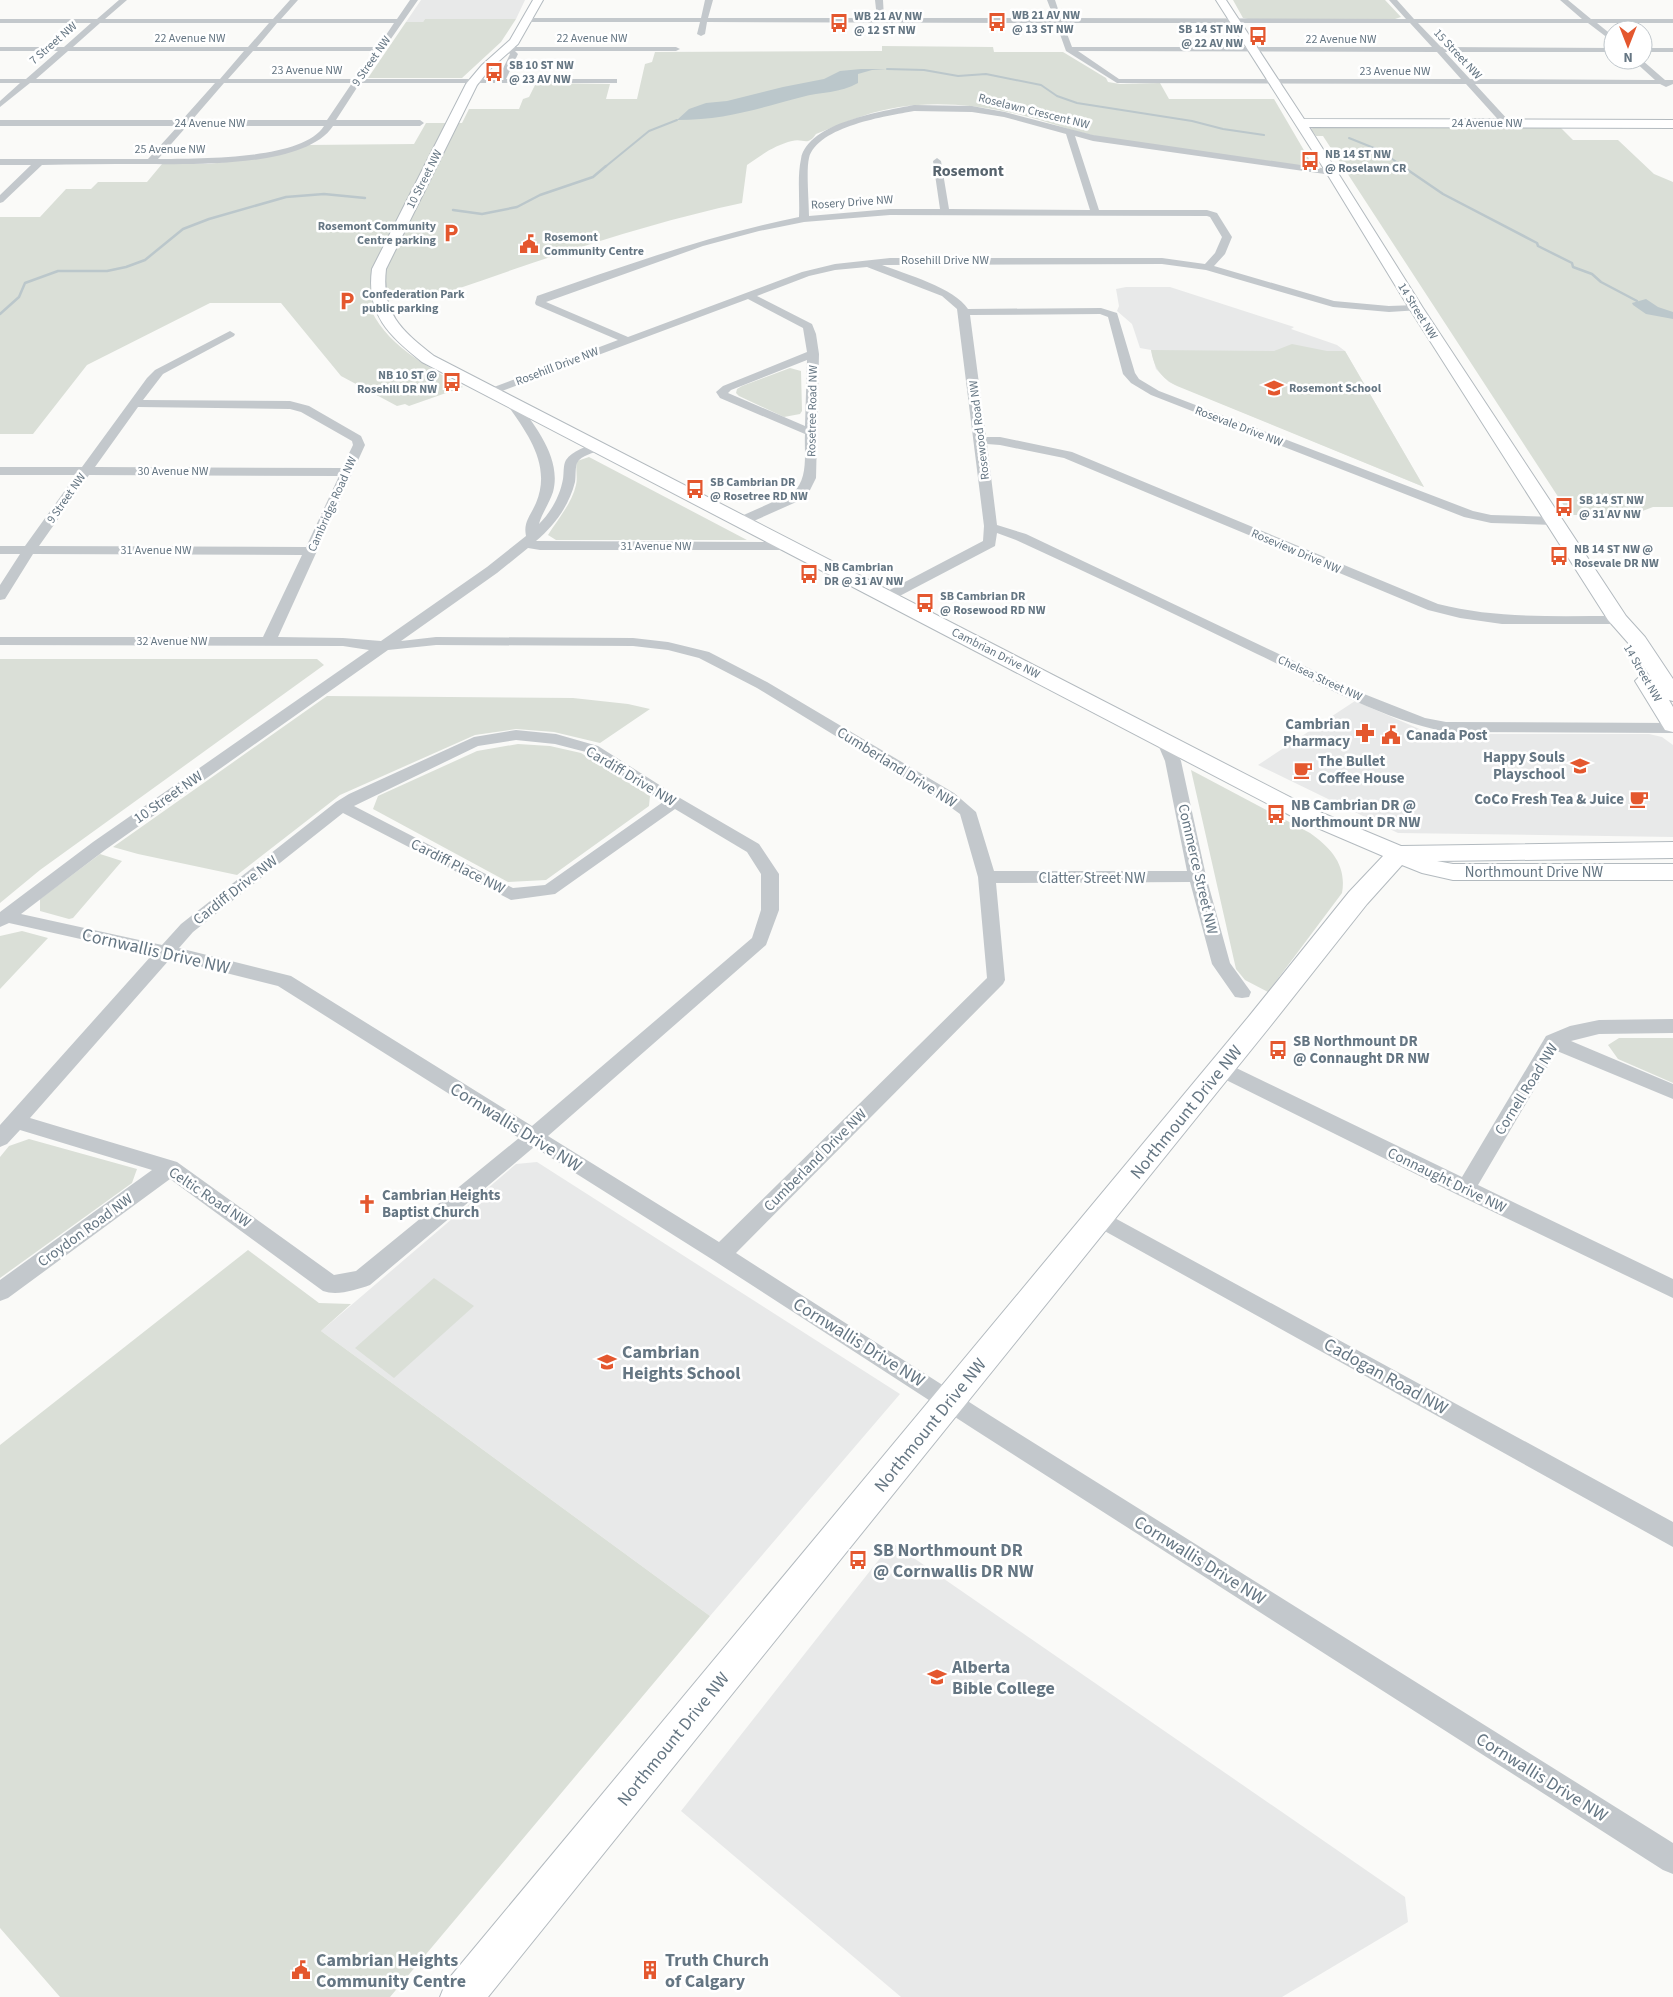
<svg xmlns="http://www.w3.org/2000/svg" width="1673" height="1997" font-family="'Source Sans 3',sans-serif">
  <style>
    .built { fill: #e8e9e9 }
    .green { fill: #dadfd7 }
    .water { fill: #bbc7cb }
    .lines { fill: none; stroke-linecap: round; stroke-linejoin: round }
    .stream-far1 { stroke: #bbc7cb; stroke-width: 2 }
    .stream { stroke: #bbc7cb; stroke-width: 2.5 }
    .secondary-casing { stroke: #b3babf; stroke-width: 2 }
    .street { fill: #c3c8cc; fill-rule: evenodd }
    .secondary { fill: #fff; fill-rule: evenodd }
    .labels { text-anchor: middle; stroke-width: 5; stroke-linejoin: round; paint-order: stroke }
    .far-poi-label { font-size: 12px; font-weight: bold; fill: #657683; stroke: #fff; text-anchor: start }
    .far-street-label { font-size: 12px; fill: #657683; stroke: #fff }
    .poi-label { font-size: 15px; font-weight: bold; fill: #657683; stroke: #fff; text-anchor: start }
    .street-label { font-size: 15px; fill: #657683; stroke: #fff }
    .far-district-label { font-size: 16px; font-weight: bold; fill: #57646e; stroke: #fff }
    .near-street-label { font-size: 18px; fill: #657683; stroke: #fff }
    .near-poi-label { font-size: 18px; font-weight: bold; fill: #657683; stroke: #fff; text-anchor: start }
  </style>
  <rect width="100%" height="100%" fill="#fafaf8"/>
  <!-- built -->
  <path class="built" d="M421,0H525L516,19H425L423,22H406Z
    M1126,287H1170L1294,327L1291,329L1337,345L1345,351L1424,487L1169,382L1156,369L1151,350L1140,348L1132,324L1117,311L1119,306L1116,289Z
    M1355,701L1424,731L1439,734H1649L1662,737L1673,745V837L1398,833L1258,765Z
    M537,1162L900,1394L710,1616L321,1331L516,1164Z
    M892,1543L1405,1897L1408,1922L1282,1997H901L681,1811Z"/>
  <!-- green -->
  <path class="green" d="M1233,0H1385L1401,17L1395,19H1248L1243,18Z
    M425,19H516L501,42L462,78H368L406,22H423Z
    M882,46L993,47L994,52H1063L1106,78L1108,82L1120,84L1160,83L1169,99H1274L1312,164L1301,167L1100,137C1069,131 1039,118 1007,112C961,102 908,100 863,116C847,121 832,128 816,134C807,147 804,138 792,141C775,145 761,155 747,165L742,203C644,224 549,257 454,290L452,293L368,303C384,345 426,365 463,387L409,406L405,404L397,406L341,376L281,303H210L87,365L33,434H0V217H40L66,189H91L98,182H147L162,164H208L244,160L307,145L414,144L426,123H462L469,109H519L523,99L529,97L536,83L610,84L606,99H637L645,64L652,62L655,52L882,51Z
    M1318,125H1558L1573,140H1618L1654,174L1673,182V507H1653L1632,515H1570L1323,136H1316L1311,129Z
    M1292,344L1327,351H1345L1424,487L1177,386C1161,378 1154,368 1151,350L1274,351Z
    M790,368L801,371L802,411L800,414L784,417L739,396L736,393L737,389L742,386Z
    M589,457L747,540H556L548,535C558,519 572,503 576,485C578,477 575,468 577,461Z
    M0,659H317L324,665L40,870L0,903Z
    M327,696L573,698L628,704L650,709L600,743L554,732L516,729L475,735L340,795L237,875L138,854L113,847Z
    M518,744L550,746L581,753L650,796L649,806L546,880L508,882L373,809L378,796L477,751Z
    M1191,770L1310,833C1331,848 1347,865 1342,893L1268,992L1245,980L1236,969Z
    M100,854L122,861L73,918L69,919L40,911V899Z
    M22,931L48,938L0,989V936Z
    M1619,1038H1673V1083L1618,1059L1608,1045Z
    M29,1139L137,1169L132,1183L0,1278V1157L9,1146Z
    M248,1250L319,1303L351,1304L321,1331L710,1616L390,1997H60L0,1928V1445Z
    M434,1278L474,1306L394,1378L355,1348Z"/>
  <!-- water -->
  <path class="water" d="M861,69H887L872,70L858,74V83C841,93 820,92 802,97C756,109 725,120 677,120L689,109L706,103L727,101L783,87L824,79L840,71Z
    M1646,299L1658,307L1673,312V319L1646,314L1633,305L1632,303Z"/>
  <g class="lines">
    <!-- stream-far1 -->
    <path class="stream-far1" d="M887,69L924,70L958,76L986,74L1041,85L1057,96L1077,103L1192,121L1223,129L1264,135
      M1349,138L1379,150L1404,167
      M605,167L649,131L677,120"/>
    <!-- stream -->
    <path class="stream" d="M1402,166L1443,194L1537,243L1538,246L1572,263L1573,267L1592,274L1601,282L1637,301
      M453,210L482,214L517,207L540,195L593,177L606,166
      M0,314L19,297L25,283L58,271H107L126,267L145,260L183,229L209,219L286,197L324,194L365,198"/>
    <!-- secondary casing -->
    <g class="secondary-casing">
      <path id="secondary" d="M533,0H543L518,44L490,69L477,85L386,269C381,313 401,330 434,356L1315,810L1401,846L1673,842V858L1437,861L1453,864H1673V880H1453L1422,873L1402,865L1367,904L1268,1029L488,1997H440L446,1982L1250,1015L1349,892L1383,856L1299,820L422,362C389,335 366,315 372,269L466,84L482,65L510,40Z
        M1216,0H1226L1304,119L1673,120V128L1309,127L1423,308L1626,616L1645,637L1673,679V701L1669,700L1673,707V732L1665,730L1635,681L1639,677L1650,676L1630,645L1608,620L1409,308L1326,172Z"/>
    </g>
    <!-- street -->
    <path class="street" d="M119,0H127L105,19H273L290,0H298L281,19H397L410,0H418L363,79H498L510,54L504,49L508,47H676L680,49L676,51H515L518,54L506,79H617V83H360L336,120H420L424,123L420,126H333C305,169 187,164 141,164C108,164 75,164 42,165L3,202L0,203V195L31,165H0V159H148L178,126H0V120H182L215,83H30L0,107V101L20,83H0V79H26L58,51H0V47H64L91,23H0V19H97ZM100,23H269L248,47H73ZM277,23H394L378,47H257ZM68,51H244L220,79H36ZM253,51H375L355,79H228ZM224,83H352L327,120H192ZM187,126H324C302,161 196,158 158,159Z
      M705,0H713L708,18H877L875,0H883L884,18H1054L1047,0H1055L1061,18L1406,19L1389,0H1397L1414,19H1582L1560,0H1568L1591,19H1673V23H1597L1613,36V42L1588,23H1418L1441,47L1613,48V52H1445L1470,79L1655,80L1633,60H1642L1665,80H1673V84L1666,87L1660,84H1475L1509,121V125H1503L1466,84L1117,83L1066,51L1056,23L707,22L705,34L701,36L697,34L700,22H527L523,20L527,18H701ZM1063,23H1410L1432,47H1072ZM1078,51L1437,52L1461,79H1119Z
      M1643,48H1673V52H1643Z
      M914,105L972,106L1005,112L1093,135L1335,170L1337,172L1332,175L1093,141L1075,136L1099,210H1207L1217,213L1232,237L1225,254L1214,266L1334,301L1389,306L1416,305L1420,306L1421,308L1420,310L1389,312L1333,307L1206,270L1162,264L882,265C905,274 955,288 968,309L1101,308L1117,313L1135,373L1139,379L1159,391L1473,511L1491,515L1554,517L1561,521L1554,525L1491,523L1464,517L1151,395L1131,383L1123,374L1108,317L1100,314L970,315L986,437H1000L1072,452L1438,604C1497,619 1557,616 1618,616L1623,617L1625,620L1623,623L1618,624H1502L1460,618L1428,610L1064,458L1000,445L987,444L997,525L1026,534L1359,692L1425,718L1446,722L1673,723V733L1446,732C1379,718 1318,683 1257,654C1177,615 1097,577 1016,540L997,533L995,546L892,600H882L880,597L882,594L983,541L984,526L957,309L942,296L867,267L835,270L809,276L757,296L812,324L816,334L819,354L816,478L810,490L803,499L747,524H737L735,521L737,518L793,493C809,478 804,454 805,434L720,398L716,392L723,386L807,352L803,328L748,299L494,394L490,396L484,392L486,390L618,340L536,305L535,303L537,296C624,266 709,235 799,217C800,199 797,177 801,159C808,122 884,111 914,105ZM914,111L972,112L1004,117L1066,134L1090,210L949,209L941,161L937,158L933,161L940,209H890L809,216C809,202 806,170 809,158C818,126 887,116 914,111ZM890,215L1207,216L1210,217L1222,237L1215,253L1205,264L1162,258H890L835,264L802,272L628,337L546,302L703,246L759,231L804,222ZM807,360L805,426L728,393L731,390Z
      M230,331L235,334L234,336L163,374L143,400L290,401L309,406L361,436L365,445L278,637L343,638L381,641L487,567L526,536C523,522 531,515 536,503C552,465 527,433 506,403L512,399L516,400C535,426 562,458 553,492C549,504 542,513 539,524C551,512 560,496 563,479C564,473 563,465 566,460C572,451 587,446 597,443L603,447L601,450C594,453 581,455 577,463C575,468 576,477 575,482C569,506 554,526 536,541L788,542L795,546L788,550H540L528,548L497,573L401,641L436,637L633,638L668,642L709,652L767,682L954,793L976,812L994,871H1187L1165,761L1156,740L1158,737H1170L1181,761L1206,876L1230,963L1251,992L1249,997L1242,998L1235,997L1212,964L1190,882L996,883L1005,980L1003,984L736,1253L991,1416L1673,1843V1874L1663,1870L975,1430L713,1260L534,1147L370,1285C356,1290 337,1296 323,1291L170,1179L8,1298L0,1301V1280L152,1170L20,1130L7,1144L0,1147V1125L152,955L9,923L0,927V912L93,842L369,650L343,646L0,645V637H263L302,555L33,554L5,599L0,600V585L20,554H0V546H25L76,475H0V467H82L147,378L155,370ZM138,407L290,409L301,412L352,441L353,445L342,468L95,467ZM89,475L339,476L306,547L39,546ZM436,645L633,646L668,650L699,658L757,688L942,801L960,814L978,877L987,978L719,1242L548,1136L766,945L779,910V874L759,844L680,798L598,746L556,734L516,730L474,737L349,794L336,802L181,924L162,945L21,914L105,850L388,650ZM516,740L555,744L586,752L663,802L545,885L513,888L354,806L478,746ZM675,809L747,852L761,874V910L752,938L532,1126L291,976L179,948L193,932L343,813L511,900L555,894ZM170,959L278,986L519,1138L356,1271L334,1275L177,1162L30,1118Z
      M1673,1019V1033L1599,1034L1571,1041L1673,1084V1099L1557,1051L1478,1185L1673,1279V1298L1458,1195L1214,1074L1211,1069L1214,1064L1221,1062L1228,1064L1462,1177L1546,1036L1570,1026L1599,1020Z
      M1100,1210L1673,1522V1547L1092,1224L1089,1218L1092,1212Z"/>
    <!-- secondary -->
    <use href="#secondary" class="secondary"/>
  </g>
  <!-- icons -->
  <defs>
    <g id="bus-bare" transform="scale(1.5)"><path d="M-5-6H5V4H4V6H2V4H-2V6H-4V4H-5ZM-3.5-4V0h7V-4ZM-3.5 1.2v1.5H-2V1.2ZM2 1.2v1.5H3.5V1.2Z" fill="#e4572e" stroke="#fff" stroke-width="2.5" paint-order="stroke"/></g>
    <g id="parking-bare" transform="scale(1.5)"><path d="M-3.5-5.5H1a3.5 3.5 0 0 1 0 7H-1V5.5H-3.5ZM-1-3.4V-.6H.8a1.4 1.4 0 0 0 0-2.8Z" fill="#e4572e" stroke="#fff" stroke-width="2.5" paint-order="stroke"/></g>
    <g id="civic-bare" transform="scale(1.5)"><path d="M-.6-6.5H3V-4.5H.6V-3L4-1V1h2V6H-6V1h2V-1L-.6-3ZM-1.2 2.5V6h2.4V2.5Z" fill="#e4572e" stroke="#fff" stroke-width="2.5" paint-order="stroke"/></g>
    <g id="school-bare" transform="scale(1.5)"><path d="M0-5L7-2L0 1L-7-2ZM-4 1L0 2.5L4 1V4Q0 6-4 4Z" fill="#e4572e" stroke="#fff" stroke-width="2.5" paint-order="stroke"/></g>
    <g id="pharmacy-bare" transform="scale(1.5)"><path d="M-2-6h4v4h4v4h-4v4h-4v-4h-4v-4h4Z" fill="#e4572e" stroke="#fff" stroke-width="2.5" paint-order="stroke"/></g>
    <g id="cafe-bare" transform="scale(1.5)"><path d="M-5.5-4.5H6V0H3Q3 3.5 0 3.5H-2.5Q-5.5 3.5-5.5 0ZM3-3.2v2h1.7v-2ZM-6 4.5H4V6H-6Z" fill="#e4572e" stroke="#fff" stroke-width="2.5" paint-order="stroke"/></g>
    <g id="church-bare" transform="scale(1.5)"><path d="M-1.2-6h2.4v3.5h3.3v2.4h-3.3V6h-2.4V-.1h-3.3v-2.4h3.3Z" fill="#e4572e" stroke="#fff" stroke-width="2.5" paint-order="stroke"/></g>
    <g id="university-bare" transform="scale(1.5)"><path d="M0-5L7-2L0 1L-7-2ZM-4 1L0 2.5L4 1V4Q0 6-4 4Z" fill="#e4572e" stroke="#fff" stroke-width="2.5" paint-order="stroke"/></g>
    <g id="building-bare" transform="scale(1.5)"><path d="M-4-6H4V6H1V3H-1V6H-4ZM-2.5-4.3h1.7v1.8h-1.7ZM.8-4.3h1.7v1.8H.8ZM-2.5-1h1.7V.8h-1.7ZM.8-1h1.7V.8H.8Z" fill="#e4572e" stroke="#fff" stroke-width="2.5" paint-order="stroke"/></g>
  </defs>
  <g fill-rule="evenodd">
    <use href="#bus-bare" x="997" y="22"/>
    <use href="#bus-bare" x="839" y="23"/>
    <use href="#bus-bare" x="1258" y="36"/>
    <use href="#bus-bare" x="494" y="72"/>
    <use href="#bus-bare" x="1310" y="161"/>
    <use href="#parking-bare" x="451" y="233"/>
    <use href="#civic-bare" x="529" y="244"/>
    <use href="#parking-bare" x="347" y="301"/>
    <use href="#bus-bare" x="452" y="382"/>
    <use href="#school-bare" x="1274" y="388"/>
    <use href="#bus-bare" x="695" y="489"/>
    <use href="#bus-bare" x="1564" y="507"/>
    <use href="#bus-bare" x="1559" y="556"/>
    <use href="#bus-bare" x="809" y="574"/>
    <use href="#bus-bare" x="925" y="603"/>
    <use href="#pharmacy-bare" x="1365" y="733"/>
    <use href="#civic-bare" x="1391" y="735"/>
    <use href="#school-bare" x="1580" y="766"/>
    <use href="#cafe-bare" x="1303" y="770"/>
    <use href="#cafe-bare" x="1639" y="799"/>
    <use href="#bus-bare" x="1276" y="814"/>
    <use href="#bus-bare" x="1278" y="1050"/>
    <use href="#church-bare" x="367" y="1204"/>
    <use href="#school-bare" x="607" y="1362"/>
    <use href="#bus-bare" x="858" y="1560"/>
    <use href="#university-bare" x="937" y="1677"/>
    <use href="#civic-bare" x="301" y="1970"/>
    <use href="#building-bare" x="650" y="1970"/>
  </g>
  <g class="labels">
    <!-- far-poi labels -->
    <g class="far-poi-label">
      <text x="1012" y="19">WB 21 AV NW<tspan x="1012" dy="14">@ 13 ST NW</tspan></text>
      <text x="854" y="20">WB 21 AV NW<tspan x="854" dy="14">@ 12 ST NW</tspan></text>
      <text x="1243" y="33" text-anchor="end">SB 14 ST NW<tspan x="1243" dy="14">@ 22 AV NW</tspan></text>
      <text x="509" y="69">SB 10 ST NW<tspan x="509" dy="14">@ 23 AV NW</tspan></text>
      <text x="1325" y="158">NB 14 ST NW<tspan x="1325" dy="14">@ Roselawn CR</tspan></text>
      <text x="436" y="230" text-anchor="end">Rosemont Community<tspan x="436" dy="14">Centre parking</tspan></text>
      <text x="544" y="241">Rosemont<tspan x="544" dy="14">Community Centre</tspan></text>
      <text x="362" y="298">Confederation Park<tspan x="362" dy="14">public parking</tspan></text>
      <text x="437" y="379" text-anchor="end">NB 10 ST @<tspan x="437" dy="14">Rosehill DR NW</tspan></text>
      <text x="1289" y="392">Rosemont School</text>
      <text x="710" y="486">SB Cambrian DR<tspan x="710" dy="14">@ Rosetree RD NW</tspan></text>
      <text x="1579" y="504">SB 14 ST NW<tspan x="1579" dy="14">@ 31 AV NW</tspan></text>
      <text x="1574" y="553">NB 14 ST NW @<tspan x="1574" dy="14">Rosevale DR NW</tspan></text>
      <text x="824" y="571">NB Cambrian<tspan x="824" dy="14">DR @ 31 AV NW</tspan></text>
      <text x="940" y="600">SB Cambrian DR<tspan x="940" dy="14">@ Rosewood RD NW</tspan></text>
    </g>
    <!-- far-street labels -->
    <g class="far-street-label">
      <text x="190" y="42">22 Avenue NW</text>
      <text x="592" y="42">22 Avenue NW</text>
      <text x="1341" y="43">22 Avenue NW</text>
      <text transform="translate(53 43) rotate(-41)" y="4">7 Street NW</text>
      <text transform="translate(1458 54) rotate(47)" y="4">15 Street NW</text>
      <text transform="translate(371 61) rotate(-55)" y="4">9 Street NW</text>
      <text x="307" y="74">23 Avenue NW</text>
      <text x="1395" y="75">23 Avenue NW</text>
      <text transform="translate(1034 111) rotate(14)" y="4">Roselawn Crescent NW</text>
      <text x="210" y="127">24 Avenue NW</text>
      <text x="1487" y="127">24 Avenue NW</text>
      <text x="170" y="153">25 Avenue NW</text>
      <text transform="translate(424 179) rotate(-63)" y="4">10 Street NW</text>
      <text transform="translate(852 202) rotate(-4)" y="4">Rosery Drive NW</text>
      <text x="945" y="264">Rosehill Drive NW</text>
      <text transform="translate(1418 311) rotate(58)" y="4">14 Street NW</text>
      <text transform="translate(557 366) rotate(-21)" y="4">Rosehill Drive NW</text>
      <text transform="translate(812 411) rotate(-89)" y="4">Rosetree Road NW</text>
      <text transform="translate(1239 426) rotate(21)" y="4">Rosevale Drive NW</text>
      <text transform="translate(979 430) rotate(-97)" y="4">Rosewood Road NW</text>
      <text x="173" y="475">30 Avenue NW</text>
      <text transform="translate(66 498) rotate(-55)" y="4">9 Street NW</text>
      <text transform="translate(332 504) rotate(-66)" y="4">Cambridge Road NW</text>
      <text x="656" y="550">31 Avenue NW</text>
      <text x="156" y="554">31 Avenue NW</text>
      <text transform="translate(1296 551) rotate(23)" y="4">Roseview Drive NW</text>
      <text x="172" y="645">32 Avenue NW</text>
      <text transform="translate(996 653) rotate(27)" y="4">Cambrian Drive NW</text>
      <text transform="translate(1643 673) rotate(60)" y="4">14 Street NW</text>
      <text transform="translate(1320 678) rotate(25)" y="4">Chelsea Street NW</text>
    </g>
    <!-- poi labels -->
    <g class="poi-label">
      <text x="1350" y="729" text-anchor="end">Cambrian<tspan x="1350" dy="17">Pharmacy</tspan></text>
      <text x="1406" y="740">Canada Post</text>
      <text x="1565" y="762" text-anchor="end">Happy Souls<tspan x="1565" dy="17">Playschool</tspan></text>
      <text x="1318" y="766">The Bullet<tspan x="1318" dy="17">Coffee House</tspan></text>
      <text x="1624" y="804" text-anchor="end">CoCo Fresh Tea &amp; Juice</text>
      <text x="1291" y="810">NB Cambrian DR @<tspan x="1291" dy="17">Northmount DR NW</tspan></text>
      <text x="1293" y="1046">SB Northmount DR<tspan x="1293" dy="17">@ Connaught DR NW</tspan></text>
      <text x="382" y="1200">Cambrian Heights<tspan x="382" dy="17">Baptist Church</tspan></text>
    </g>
    <!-- street labels -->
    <g class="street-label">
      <text transform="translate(897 767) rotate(32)" y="5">Cumberland Drive NW</text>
      <text transform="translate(631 776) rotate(31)" y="5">Cardiff Drive NW</text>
      <text transform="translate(168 797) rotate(-35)" y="5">10 Street NW</text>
      <text transform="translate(458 866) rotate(27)" y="5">Cardiff Place NW</text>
      <text transform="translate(1198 869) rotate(77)" y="5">Commerce Street NW</text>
      <text x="1534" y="877">Northmount Drive NW</text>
      <text x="1092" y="883">Clatter Street NW</text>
      <text transform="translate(235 890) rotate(-38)" y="5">Cardiff Drive NW</text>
      <text transform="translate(1526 1089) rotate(-58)" y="5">Cornell Road NW</text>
      <text transform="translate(815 1160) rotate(-45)" y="5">Cumberland Drive NW</text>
      <text transform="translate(1447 1180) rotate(26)" y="5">Connaught Drive NW</text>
      <text transform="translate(210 1197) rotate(34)" y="5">Celtic Road NW</text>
      <text transform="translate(85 1230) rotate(-36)" y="5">Croydon Road NW</text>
    </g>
    <!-- far-district labels -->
    <g class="far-district-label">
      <text x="968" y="176">Rosemont</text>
    </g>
    <!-- near-street labels -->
    <g class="near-street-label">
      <text transform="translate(156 951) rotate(13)" y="6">Cornwallis Drive NW</text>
      <text transform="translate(1186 1112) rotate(-51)" y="6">Northmount Drive NW</text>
      <text transform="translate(516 1127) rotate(32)" y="6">Cornwallis Drive NW</text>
      <text transform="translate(859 1342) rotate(32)" y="6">Cornwallis Drive NW</text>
      <text transform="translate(1386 1376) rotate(29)" y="6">Cadogan Road NW</text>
      <text transform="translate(930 1425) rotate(-51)" y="6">Northmount Drive NW</text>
      <text transform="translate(1200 1560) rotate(32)" y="6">Cornwallis Drive NW</text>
      <text transform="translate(673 1739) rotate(-51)" y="6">Northmount Drive NW</text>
      <text transform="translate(1542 1777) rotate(32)" y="6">Cornwallis Drive NW</text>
    </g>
    <!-- near-poi labels -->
    <g class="near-poi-label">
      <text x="622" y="1358">Cambrian<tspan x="622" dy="21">Heights School</tspan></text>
      <text x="873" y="1556">SB Northmount DR<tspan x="873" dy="21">@ Cornwallis DR NW</tspan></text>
      <text x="952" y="1673">Alberta<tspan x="952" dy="21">Bible College</tspan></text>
      <text x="316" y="1966">Cambrian Heights<tspan x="316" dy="21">Community Centre</tspan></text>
      <text x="665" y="1966">Truth Church<tspan x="665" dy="21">of Calgary</tspan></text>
    </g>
  </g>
  <!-- north arrow -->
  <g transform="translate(1628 45) rotate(180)"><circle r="24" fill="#ffffff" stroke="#c1c8cd"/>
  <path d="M0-4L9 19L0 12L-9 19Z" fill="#e4572e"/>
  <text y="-8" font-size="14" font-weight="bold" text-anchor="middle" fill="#657683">N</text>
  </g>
</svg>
